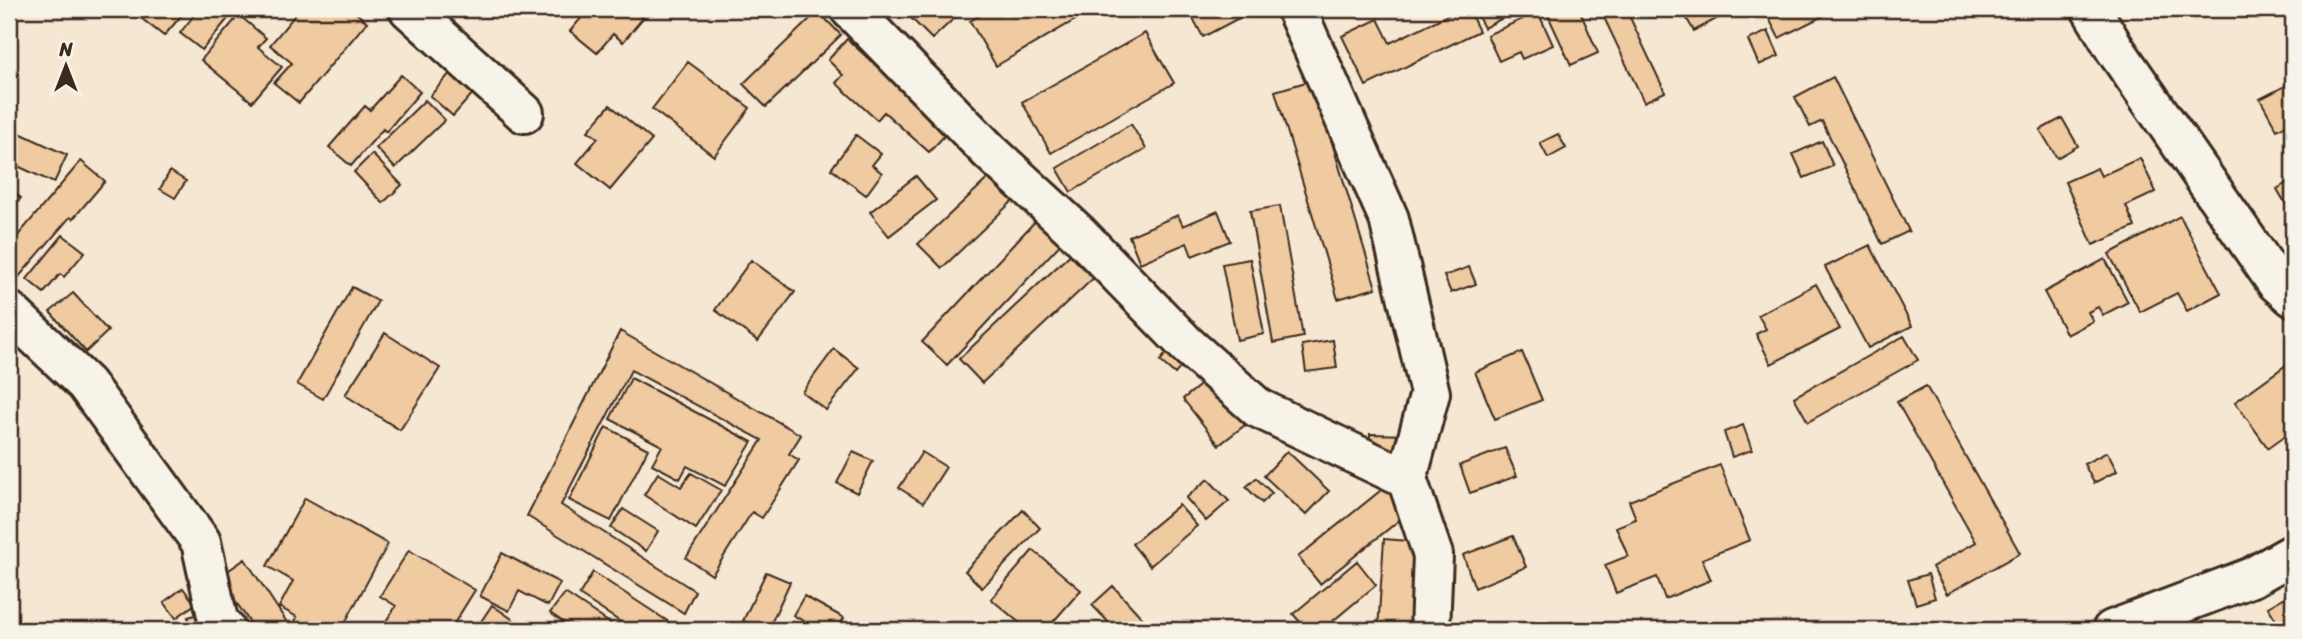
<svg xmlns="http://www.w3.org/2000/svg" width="2302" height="639" font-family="Sriracha,sans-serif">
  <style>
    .building { fill: #f0caa0; stroke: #3b2a1e; stroke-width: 2 }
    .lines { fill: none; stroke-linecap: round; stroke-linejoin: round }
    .minor-casing { stroke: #3b2a1e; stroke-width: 44 }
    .minor { stroke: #f7f3e8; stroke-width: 38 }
  </style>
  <rect width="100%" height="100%" fill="#f5e7d2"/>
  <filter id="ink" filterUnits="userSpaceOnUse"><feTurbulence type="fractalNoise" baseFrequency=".0143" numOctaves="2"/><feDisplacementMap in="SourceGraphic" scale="14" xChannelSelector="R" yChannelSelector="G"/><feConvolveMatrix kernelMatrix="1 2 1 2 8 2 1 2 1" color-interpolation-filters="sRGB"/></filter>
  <g filter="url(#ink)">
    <!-- building -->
    <path class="building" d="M149,9H187L164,36L141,18Z
      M199,9H236L202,50L180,33Z
      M300,9H351L367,22L299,103L274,83L292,63L270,45Z
      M589,9H632L643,18L623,42L613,34L597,53L570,31Z
      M906,9H964L932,39L904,11Z
      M991,9H1094L996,66L970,21Z
      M1188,9H1256L1203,37Z
      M1460,9H1468L1479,31L1366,86L1342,36L1378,19L1390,43Z
      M1474,9H1515L1516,11L1484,28Z
      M1545,9H1579L1598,53L1571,65Z
      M1600,9H1626L1665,92L1644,102Z
      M1681,9H1735L1694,31Z
      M1764,9H1830L1831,12L1779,38Z
      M818,11L841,35L766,107L743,84Z
      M1538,12L1553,45L1522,59L1519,52L1499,61L1487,35Z
      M239,15L266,38L258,47L282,67L252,102L201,60Z
      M1768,31L1779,56L1759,65L1748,40Z
      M1145,33L1174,83L1051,153L1022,102Z
      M847,39L870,60L875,55L949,131L929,152L884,112L877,120L836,83L843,75L828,60Z
      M688,62L750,108L714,156L652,109Z
      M451,72L475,91L453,116L430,96Z
      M401,75L420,92L386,132L383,129L351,166L329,147L365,106L370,110Z
      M1833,77L1909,231L1882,244L1822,121L1810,127L1795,97Z
      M1313,80L1376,288L1338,299L1275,91Z
      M2293,82V121L2277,130L2260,99Z
      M425,100L445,120L395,168L376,148Z
      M610,105L652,140L610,190L577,163L598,138L588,131Z
      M2062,118L2078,146L2057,158L2040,130Z
      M1131,124L1146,149L1071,192L1057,168Z
      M9,128L67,155L54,183L9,162Z
      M1558,134L1566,148L1548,158L1540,143Z
      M856,135L881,154L872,165L882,173L866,195L831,169Z
      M1822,141L1833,166L1804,178L1793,154Z
      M372,154L402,185L383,203L354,172Z
      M2140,158L2156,192L2126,206L2135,227L2093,245L2065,182L2097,168L2101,176Z
      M81,161L105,181L73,219L70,217L17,279L9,272V246Z
      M170,171L186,181L175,198L160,189Z
      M996,171L1019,195L942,268L918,244Z
      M916,176L936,200L889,236L870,212Z
      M2293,179V216L2277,189Z
      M9,189L21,198L9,213Z
      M1280,206L1303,337L1273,343L1250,211Z
      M1218,211L1230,241L1192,256L1187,243L1140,263L1129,236L1178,215L1183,226Z
      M1042,214L1067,237L947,365L922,342Z
      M2180,216L2221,293L2187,311L2177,293L2140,312L2109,254Z
      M63,235L85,252L64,277L60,274L44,293L27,279Z
      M1870,245L1912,326L1868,348L1825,267Z
      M1077,248L1100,272L982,383L959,359Z
      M1250,259L1264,334L1237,340L1222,264Z
      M2105,259L2128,302L2103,315L2098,307L2088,312L2093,321L2067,335L2044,292Z
      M751,260L795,292L758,341L715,310Z
      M1469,267L1476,284L1451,293L1444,276Z
      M1816,284L1840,329L1771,364L1756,334L1766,329L1758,315Z
      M352,287L378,301L323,399L297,384Z
      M73,293L108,331L86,352L50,312Z
      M620,331L801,435L789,454L799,460L762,518L752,512L712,575L686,558L762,440L631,370L561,505L695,591L684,613L527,516Z
      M385,333L440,368L400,430L345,395Z
      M1904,336L1918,360L1808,422L1794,397Z
      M1333,340L1337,368L1306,372L1302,345Z
      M1172,347L1187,359L1175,374L1160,361Z
      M834,349L859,368L826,410L802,392Z
      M1522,352L1542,400L1495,419L1475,372Z
      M2293,360V430L2268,448L2235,402Z
      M631,378L752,442L725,486L687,466L680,479L652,464L662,446L610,419Z
      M1208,379L1245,425L1219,445L1183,399Z
      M1926,386L2020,553L1947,594L1932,567L1976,542L1897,402Z
      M1743,425L1752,450L1732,457L1724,432Z
      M606,427L648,449L611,521L569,500Z
      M1370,434L1409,435L1408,454L1369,453Z
      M1505,448L1517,476L1470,493L1460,465Z
      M1287,451L1329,491L1306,515L1264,476Z
      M853,452L873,461L857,493L837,483Z
      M922,452L946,467L923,503L899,488Z
      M2107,452L2117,471L2094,483L2084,464Z
      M1720,465L1750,540L1702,559L1711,580L1665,599L1657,577L1616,593L1605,565L1628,556L1616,527L1636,519L1629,501Z
      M658,473L681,487L691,473L721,490L696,529L644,495Z
      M1256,478L1272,493L1262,503L1246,487Z
      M1208,479L1229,501L1206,521L1186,498Z
      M1385,487L1407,514L1320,584L1298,557Z
      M305,498L388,544L341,630H301L293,626L297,617L279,607L293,581L267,566Z
      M1179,505L1197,526L1150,566L1132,544Z
      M623,509L658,531L646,551L611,528Z
      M1023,510L1040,528L982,588L965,571Z
      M1513,536L1526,567L1475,588L1463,555Z
      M1384,539L1420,542L1415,630H1378Z
      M409,550L475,590L450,630H401L386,621L396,606L380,596Z
      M1033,550L1081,590L1046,630H1028L991,599Z
      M502,553L560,583L548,606L519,591L509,611L480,596Z
      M245,559L292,630H255L219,577Z
      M1357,561L1376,585L1322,630H1307L1293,614Z
      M593,572L675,626L673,630H633L579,595Z
      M766,572L790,582L768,630L743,621Z
      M1928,574L1935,598L1916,604L1908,580Z
      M1113,586L1153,630H1116L1092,605Z
      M183,588L195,604L176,618L164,602Z
      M565,593L620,630H575L550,613Z
      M804,596L844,618L837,630H820L793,615Z
      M2287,596L2293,608V617L2279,625L2268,607Z
      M492,605L528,630H484L478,626Z
      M207,612L212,630H192L188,617Z"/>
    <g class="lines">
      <!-- minor casing -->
      <g class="minor-casing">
        <path id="minor" d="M409,9L524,113
          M850,9L990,152L1079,234L1187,345L1258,408L1407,479
          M1296,9L1389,219L1430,393L1407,479L1433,555L1430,630
          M2091,9L2115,49L2276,282L2293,297
          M9,311L86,384L201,542L218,620L226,630
          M2112,630L2252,577L2293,554"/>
      </g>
      <!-- minor -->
      <use href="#minor" class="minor"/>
    </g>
  </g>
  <!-- margin -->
  <rect width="2302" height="639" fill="none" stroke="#f7f3e8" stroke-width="35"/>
  <rect x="18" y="18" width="2267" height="604" fill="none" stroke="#3b2a1e" stroke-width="2.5" filter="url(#ink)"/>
  <!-- north arrow -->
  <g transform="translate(66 66)" stroke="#f7f3e8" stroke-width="5" paint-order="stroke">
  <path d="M0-5L12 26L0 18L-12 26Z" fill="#3b2a1e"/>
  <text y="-10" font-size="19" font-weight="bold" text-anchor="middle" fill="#3b2a1e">N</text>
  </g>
</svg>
